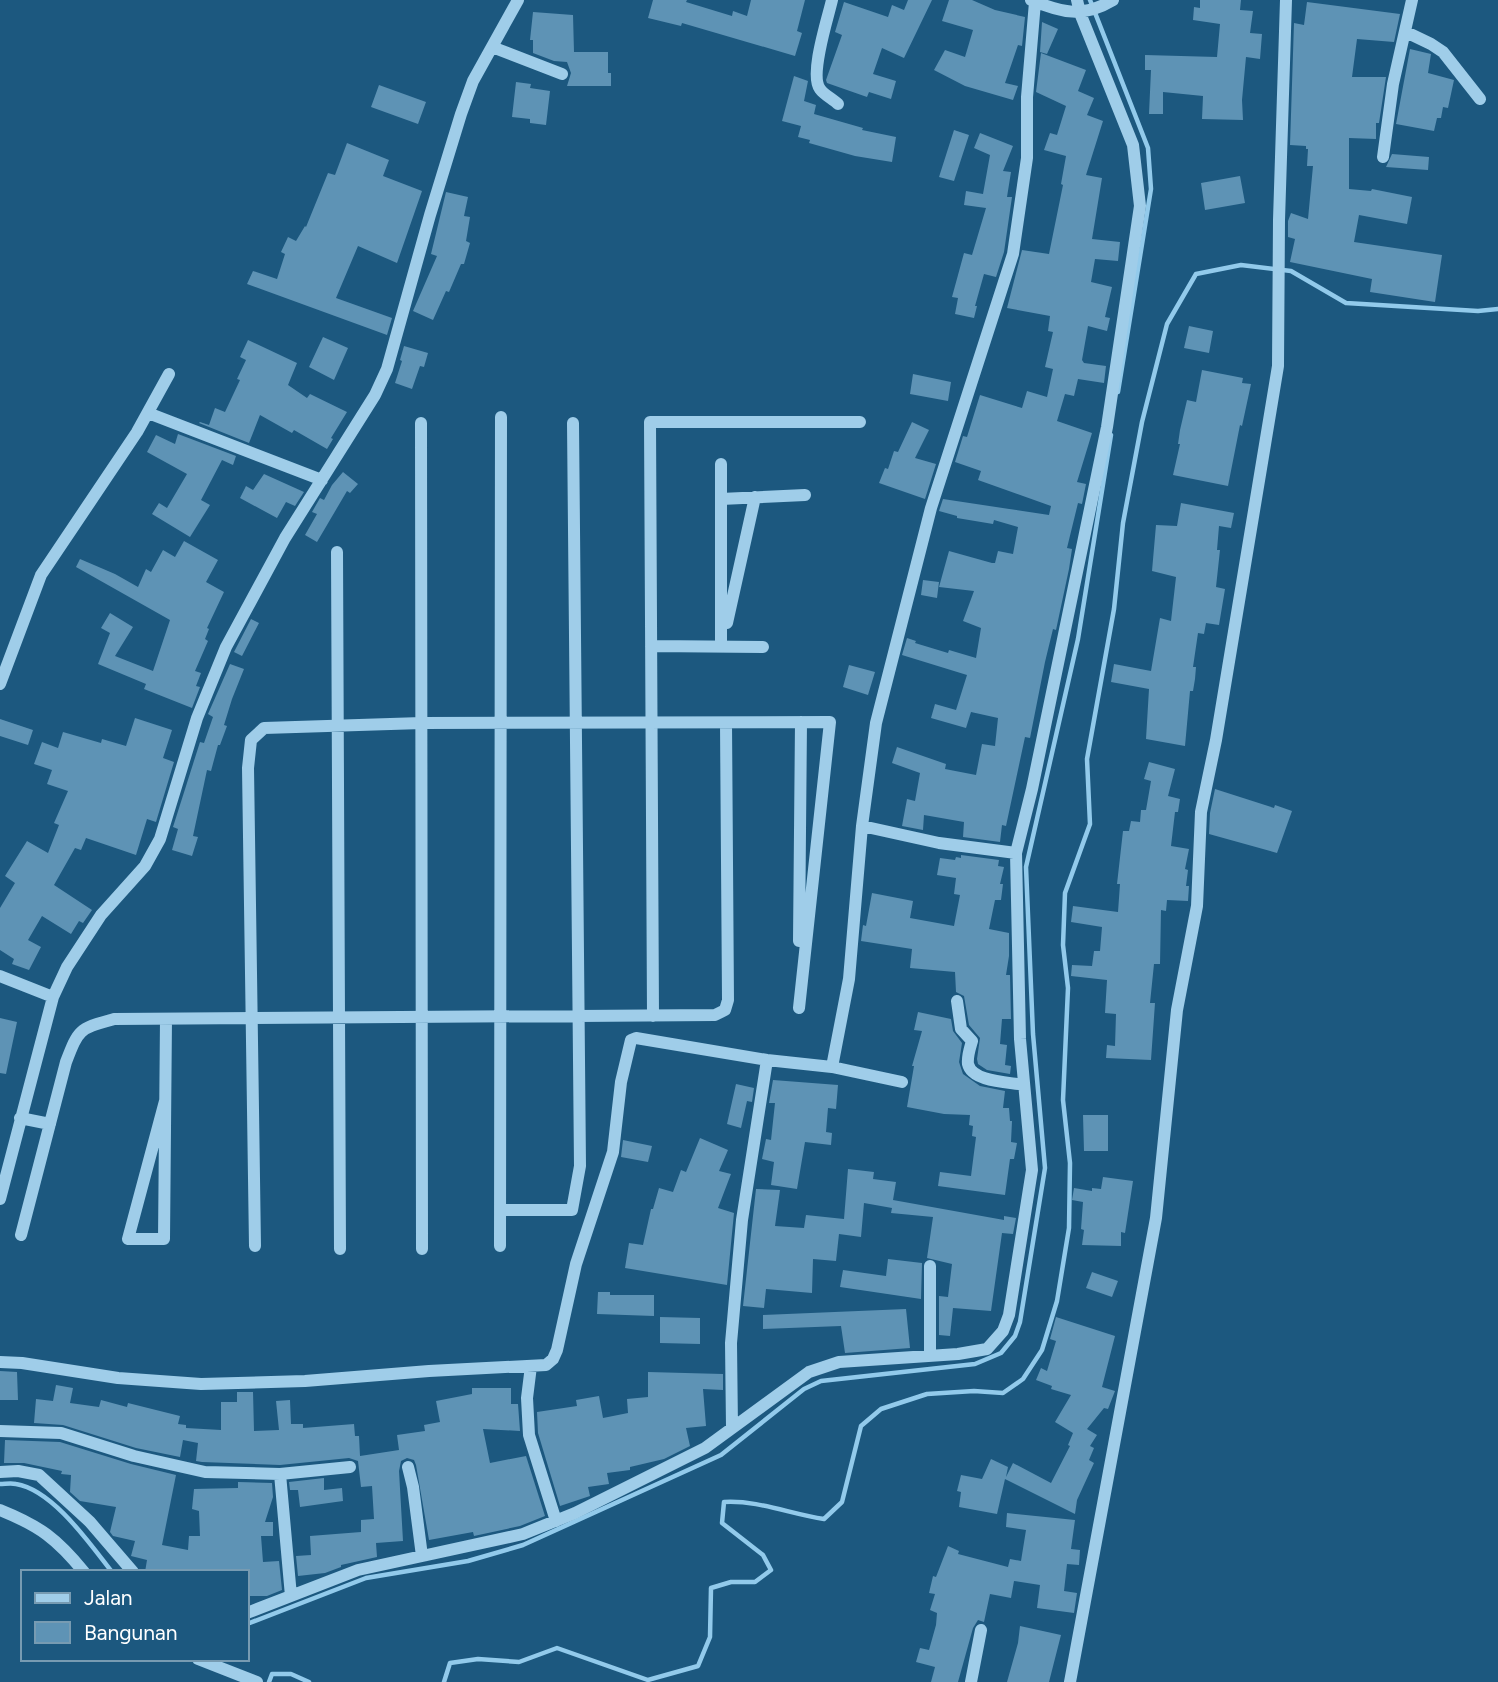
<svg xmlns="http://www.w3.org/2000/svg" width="1498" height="1682" font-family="Figtree,sans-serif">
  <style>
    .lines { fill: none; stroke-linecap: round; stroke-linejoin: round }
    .stream { stroke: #92caeb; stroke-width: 4.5 }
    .building { fill: #5e93b5 }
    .minor { stroke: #9fcde9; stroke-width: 12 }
  </style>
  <rect width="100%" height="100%" fill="#1c587f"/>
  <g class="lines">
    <!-- stream -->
    <path class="stream" d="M1090,0L1148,148L1151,189L1118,392
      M0,1484C5,1484 11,1483 16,1484C53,1490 90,1544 112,1572
      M247,1624L366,1578L468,1561L523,1545L721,1455L804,1389L821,1381L975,1364L1001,1353L1015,1336L1020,1322L1045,1168L1033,1034L1026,867L1078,639L1111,435
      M269,1682L272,1674H291L309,1682
      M444,1682L450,1663L478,1659L519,1662L557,1648L648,1680L698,1666L710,1637L711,1588L731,1582H755L771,1570L763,1555L722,1523L724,1502C758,1500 790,1514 824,1519L842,1502L861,1426L881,1409L927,1394L974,1391L1003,1393L1023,1379L1042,1350L1057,1301L1069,1228L1070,1163L1063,1100L1068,988L1063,945L1065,893L1090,824L1087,759L1114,609L1123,523L1142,422L1167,324L1196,274L1241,265L1291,271L1346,303L1478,311L1498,309"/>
  </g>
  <!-- building -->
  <path class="building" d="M653,0H687L686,2L732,16L733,11L747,16L751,0H805L797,31L802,33L795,56L682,23L681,26L648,18Z
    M908,0H932L904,58L882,48L873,74L896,81L891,99L869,92L867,97L827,83L826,80L842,35L835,32L844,2L888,17L892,5L904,10Z
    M949,0H972L995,10L1025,17L1022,46L1018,45L1005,83L1018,86L1013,100L965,86L934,70L945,50L965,57L973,30L942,21Z
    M1200,0H1241L1240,10L1253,11L1250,33L1262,34L1260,59L1246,57L1242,100L1243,120L1202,119L1203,96L1163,92V114H1149L1151,70H1145V55L1217,57L1220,24L1193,20L1194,7L1200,8Z
    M1307,2L1400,14L1394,42L1357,39L1352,77H1386L1379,123H1376V139L1349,138V189L1371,191L1372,189L1412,197L1407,224L1359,215L1354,242L1442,255L1435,302L1370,292L1372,279L1290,262L1295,239L1288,237V221L1291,213L1308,219L1313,166H1307L1308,149H1306V146L1290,145L1294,23L1304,25Z
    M533,12L573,15L574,52H608V73H611V86H567L571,73L567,62L554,61L533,53V40H530Z
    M1042,22L1058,29L1047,54L1040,52Z
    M1410,49L1431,54L1428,73L1454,80L1448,108L1443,107L1441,118H1437L1434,131L1396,124Z
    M1041,53L1086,70L1078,91L1094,98L1087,115L1103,121L1086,175L1102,178L1092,239L1120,242L1118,261L1095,259L1091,282L1112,287L1105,317L1110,318L1107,331L1088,326L1082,360L1084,363L1106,366L1104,383L1078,379L1074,396L1065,394L1057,421L1092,433L1077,482L1086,484L1082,504L1078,503L1067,548L1072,549L1069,569L1056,630L1053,629L1045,662L1030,738L1025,737L1006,826L1002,825L1000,842L963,837L964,822L924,815L923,830L902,826L907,799L915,801L920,773L892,763L897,747L946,764L945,769L976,775L982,744L995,746L998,718L971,712L966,728L931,718L935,704L956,710L967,675L902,655L907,638L916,641L915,643L948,653L949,650L976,658L981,628L963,621L974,591L939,587L949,551L992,563H995L998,551L1013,554L1018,527L994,520L993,524L957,518V516L939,511L943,499L1049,515L1051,506L978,480L981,471L955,462L963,436L967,437L980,395L1022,408L1027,391L1047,397L1053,369L1045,367L1053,332L1048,331L1050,316L1007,308L1022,250L1049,254L1063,185L1061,184L1066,156L1044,150L1050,133L1057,135L1066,106L1036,92Z
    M794,76L808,81L804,101L816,105L814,114L863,128L862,130L896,137L892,162L855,156L809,143L810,140L798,137L801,126L782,121Z
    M516,82L531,84L530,88L550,91L546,125L530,123V119L512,117Z
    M379,85L426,102L418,124L371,107Z
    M954,130L969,135L954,181L939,177Z
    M980,133L1013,146L1003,171L1011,172L1007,197H1012L1004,252L996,277L984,274L975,306H977L974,318L955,314L958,298L952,297L964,253L972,255L986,208L964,205L966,191L983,194L990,155L974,148Z
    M347,143L389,160L383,176L422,191L397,263L358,246L336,298L392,318L387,335L247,284L253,271L277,279L285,254L281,252L288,237L296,241L305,226L306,227L328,173L335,175Z
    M1392,154L1429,157L1428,170L1386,167Z
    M1240,176L1245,203L1205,210L1201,183Z
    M446,192L468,197L464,216L470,217L466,241L470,243L464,264H461L449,292L446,291L433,320L413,311L437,256L431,254Z
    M1189,326L1213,331L1209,353L1184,348Z
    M323,337L348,348L334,380L309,367Z
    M248,340L297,363L288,385L307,398L310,394L347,412L331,438L333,439L327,449L294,430L292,433L260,415L249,443L199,423L200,422L209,425L215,408L225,412L240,380L237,379L246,360L240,357Z
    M404,346L428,353L424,367L420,366L412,389L395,383L402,361L400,360Z
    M1202,370L1243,378L1242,383L1251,384L1242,426L1240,425L1228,486L1173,475L1180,444H1178L1180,430L1187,400L1196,402Z
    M913,374L951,382L948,401L910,394Z
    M912,422L929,430L915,458L936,464L925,499L879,483L885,468L888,469L894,451L898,452Z
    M178,434L236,456L233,465L222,460L201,500L210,505L190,537L152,514L159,503L167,508L187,474L147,452L156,435L175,444Z
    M343,472L358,484L350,493L347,491L317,542L305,535L317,514L312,512L320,498L324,500L332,485Z
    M264,474L304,492L295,506L286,502L277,518L240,498L246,486L253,490Z
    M1181,503L1234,513L1231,528L1219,526L1217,550H1220L1216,587L1225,589L1219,625L1206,623L1204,634L1198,633L1193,667H1196L1195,679L1193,691H1190L1185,746L1146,739L1149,689L1111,682L1114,664L1151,671L1160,618L1171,621L1176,577L1152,571L1156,525L1177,526Z
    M184,541L218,560L206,582L224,592L207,628L209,629L205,639L208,641L195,671L201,673L196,686L200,687L192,708L144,689L146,684L98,664L110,633L101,628L110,613L133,627L115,656L153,671L170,620L76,567L80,559L115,574L138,587L146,569L151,572L163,550L175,557Z
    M923,580L939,582L937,598L921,595Z
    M251,619L259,623L242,656L234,652Z
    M230,664L244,669L232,699L224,725L227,726L220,745H218L211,771L207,770L193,836L198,837L192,856L172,850L178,829L173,827L200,742L204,743L213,717L208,714Z
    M849,665L875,672L868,695L843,687Z
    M135,718L172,730L163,758L174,762L156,822L147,819L136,855L86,838L81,850L75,848L54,885L92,910L83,923L79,921L71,934L42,916L28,940L41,947L29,970L12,964L14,959L0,950V908L15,883L5,876L27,841L48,853L59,825L54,823L68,791L47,784L52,770L34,764L42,742L58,748L63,732L101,743L102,739L126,746Z
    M0,719L33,730L28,745L0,736Z
    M1149,762L1175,769L1168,796L1180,799L1178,812H1175L1171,846L1189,849L1185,869L1188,870L1186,886H1189L1188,901L1167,900L1166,911L1161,910L1160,964H1154L1150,1003H1155L1151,1060L1106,1058L1107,1045L1115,1046L1116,1014L1105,1013L1107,980L1071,976L1072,965L1092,966L1094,951H1100L1102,927L1071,922L1073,906L1118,912L1120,884H1117L1123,831H1129L1131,821L1140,822L1141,810H1146L1151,781L1144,779Z
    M1215,789L1274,808L1275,805L1292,811L1277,853L1209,834L1210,813Z
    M961,855L999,860L998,866L1004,867L1000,884H1003L1001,900H995L989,929L1009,933V956L1006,975H1010L1011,1019H1002L1000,1044L1007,1045L1005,1065L1011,1066L1010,1074L987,1070L978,1064L977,1059L980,1038L969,1025L964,996L956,992L955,972L910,968L912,949L861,941L863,925L866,926L872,893L913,901L910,918L954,926L960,895L954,894L956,878L937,875L940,858L955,860L956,857L961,858Z
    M918,1012L951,1019L953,1031L962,1043L959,1062L963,1074L980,1086L1005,1091L1003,1108H1009L1010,1121H1012L1011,1142L1017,1143L1014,1159H1010L1005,1195L938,1186L940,1172L971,1176L976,1137L972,1136L973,1126L969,1125L970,1115L944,1114L907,1107L914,1066H912L922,1031L914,1030Z
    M0,1018L17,1022L6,1074L0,1073Z
    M773,1080L838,1085L836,1109L828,1108L826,1132L832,1133L831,1145L805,1142L797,1189L771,1185L774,1162L762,1159L766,1139L771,1140L775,1103H769Z
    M736,1084L754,1088L752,1102L747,1101L741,1128L727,1124Z
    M1083,1115H1108V1151H1084Z
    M700,1138L728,1150L719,1171L731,1174L718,1208L734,1213L727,1285L625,1268L629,1243L643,1245L651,1209H653L659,1188L673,1192L681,1170L686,1172Z
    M623,1140L652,1146L648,1162L621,1157Z
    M848,1169L874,1172L873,1179L896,1182L893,1200L1004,1220V1216L1016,1218L1013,1234L1002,1233L991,1311L953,1308L950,1336L939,1335V1296L948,1297L952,1264L927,1258L933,1217L891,1213L892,1208L864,1203L861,1237L839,1234L836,1261L813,1259L812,1293L766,1289L764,1308L743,1306L756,1189L780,1190L775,1226L804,1228L806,1215L844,1219Z
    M1103,1177L1133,1181L1125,1233L1121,1232V1246L1082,1245L1084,1230L1081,1229L1083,1202L1072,1200L1074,1188L1092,1191V1188L1101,1189Z
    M888,1259L922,1263L921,1299L840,1287L843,1270L886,1276Z
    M1092,1272L1118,1281L1112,1297L1086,1288Z
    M598,1292H610V1295H654V1316L597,1314Z
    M906,1309L910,1348L845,1353L841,1326L763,1329V1315Z
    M660,1317L700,1318V1344L660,1343Z
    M1056,1317L1115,1336L1102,1387L1115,1391L1108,1409L1104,1408L1087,1429L1097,1435L1090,1446L1094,1448L1089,1460L1094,1463L1077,1500L1075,1514L1005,1479L997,1514L959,1507L961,1492L957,1491L961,1475L982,1479L991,1459L1008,1467L1006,1477L1013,1463L1051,1483L1070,1446L1068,1445L1073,1433L1055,1422L1071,1395L1051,1389L1052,1386L1036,1380L1041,1368L1047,1371L1056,1341L1050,1339Z
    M0,1371L17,1372L18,1400H0Z
    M648,1372L723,1374V1390L703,1389L706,1426L686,1428L690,1446L664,1459L630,1467V1470L607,1473L609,1484L588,1487L590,1496L560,1506L538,1433L537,1412L577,1406L576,1400L599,1396L603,1418L628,1413L627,1399L648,1397Z
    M56,1385L73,1388L70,1403L99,1407L101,1400L127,1407L128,1403L180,1416L178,1424L186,1425V1428L221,1430V1402H237V1392H253L254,1431L279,1430L276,1401L290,1400L291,1424H303V1428L354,1424L355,1436H359L360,1456L399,1450L397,1435L425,1431L424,1425L440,1422L436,1401L472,1394V1388H511V1404H518L520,1431L483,1429L490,1463L526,1456L545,1516L520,1526L474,1536L473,1532L429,1540L416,1465L414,1460L407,1458L401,1461L399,1471L403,1541L376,1543L377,1557L341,1565V1567L325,1573L298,1576L296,1556L311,1555L310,1536L361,1532V1520L374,1519L372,1486L361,1487L358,1461L349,1458L280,1465L202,1462L196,1461L198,1443L183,1440L180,1457L136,1448L63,1425L34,1423L36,1399L53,1401Z
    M5,1440L60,1442L131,1464L176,1475L162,1545L188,1550L189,1536H200L199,1511L192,1509L194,1489L238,1488V1482L272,1483L273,1497L265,1522H273V1536H261L263,1562L279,1561L282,1590L267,1596H247V1572H145L147,1560L131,1556L135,1541L113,1536L110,1532L116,1507L80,1501L70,1492L71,1475L61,1474L62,1471L24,1463H4Z
    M324,1478V1490L342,1488L343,1501L300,1507L298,1490H290L289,1482Z
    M1007,1513L1075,1520L1071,1549L1080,1550L1079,1565L1067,1564L1064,1591L1077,1593L1074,1613L1037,1608L1040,1585L1014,1581L1011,1598L990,1594L984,1622L978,1620L973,1628L958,1682H931L935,1667L916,1662L920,1648L929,1650L936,1625L937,1613L930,1610L935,1594L929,1593L933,1576L936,1577L948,1546L959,1551L958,1554L1008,1567L1010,1559L1021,1561L1026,1530L1006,1527Z
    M1020,1626L1061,1635L1049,1682H1007L1018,1643Z"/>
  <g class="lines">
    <!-- minor -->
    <path class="minor" d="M832,0C828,18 809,75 820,89C824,95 833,99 838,104
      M1031,0C1062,13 1083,18 1113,0
      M1406,32L1431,44L1443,52L1480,99
      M492,47L562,74
      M1383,157L1393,84L1412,0
      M148,413L322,480
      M421,423L422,1249
      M721,464V647
      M721,499L805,495
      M337,552L340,1249
      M727,623L755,497
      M651,646L763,647
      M0,684L41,575L137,432L169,374
      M862,826L939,843L1016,853
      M799,941L801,722
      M0,976L53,997
      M957,1001L961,1029L972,1041C970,1048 967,1056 968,1064C972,1082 1009,1082 1024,1085
      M653,1016L650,422H860
      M832,1067L902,1082
      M165,1101L128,1239H164L166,1019
      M20,1118L50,1124
      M0,1199L53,997L67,967L101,915L145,866L160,839L197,718L226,647L285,538L375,395L387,369L430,215L461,114L473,81L518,0
      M500,1210H572L580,1166L573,423
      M21,1235L66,1062C79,1028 79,1029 114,1019L715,1015L725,1010L728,1000L726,723
      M255,1246L248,768L251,740L264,728L422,723L830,722L799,1008
      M500,1246L501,417
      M930,1356V1266
      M0,1362L22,1363L118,1378L201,1384L305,1381L429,1371L546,1365L553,1359L557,1350L576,1264L613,1152L621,1082L631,1040L636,1038L767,1060L832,1067L849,979L862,826L876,723L931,508L1013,254L1027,158V97L1035,2
      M531,1366L527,1398L529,1435L556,1521
      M732,1428L731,1343L742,1220L767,1060
      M0,1431L61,1433L134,1456L205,1472L280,1474L350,1467
      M408,1467L413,1487L422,1556
      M0,1472L18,1471L39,1475L90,1522L133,1572
      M280,1474L291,1596
      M0,1510C40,1526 57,1539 84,1572
      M247,1613L358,1570L523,1534L575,1513L705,1448L809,1372L839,1362L958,1354L987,1349L1003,1331L1009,1315L1032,1170L1020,1039L1016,853L1032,789L1107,427L1140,206L1133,145L1080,13L1077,0
      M198,1659L257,1682
      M971,1682L981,1630
      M1070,1682L1156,1218L1177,1010L1197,906L1201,812L1216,740L1278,366L1279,220L1286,0"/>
  </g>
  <!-- legend -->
  <rect x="21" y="1570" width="228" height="91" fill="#1c587f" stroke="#779bb2" stroke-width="2"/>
  <rect x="35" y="1593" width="35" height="10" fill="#9fcde9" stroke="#779bb2" stroke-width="2"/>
  <text x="84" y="1605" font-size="21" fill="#ffffff">Jalan</text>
  <rect x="35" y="1622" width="35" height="21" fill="#5e93b5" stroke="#779bb2" stroke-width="2"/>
  <text x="84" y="1640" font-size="21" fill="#ffffff">Bangunan</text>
</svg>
